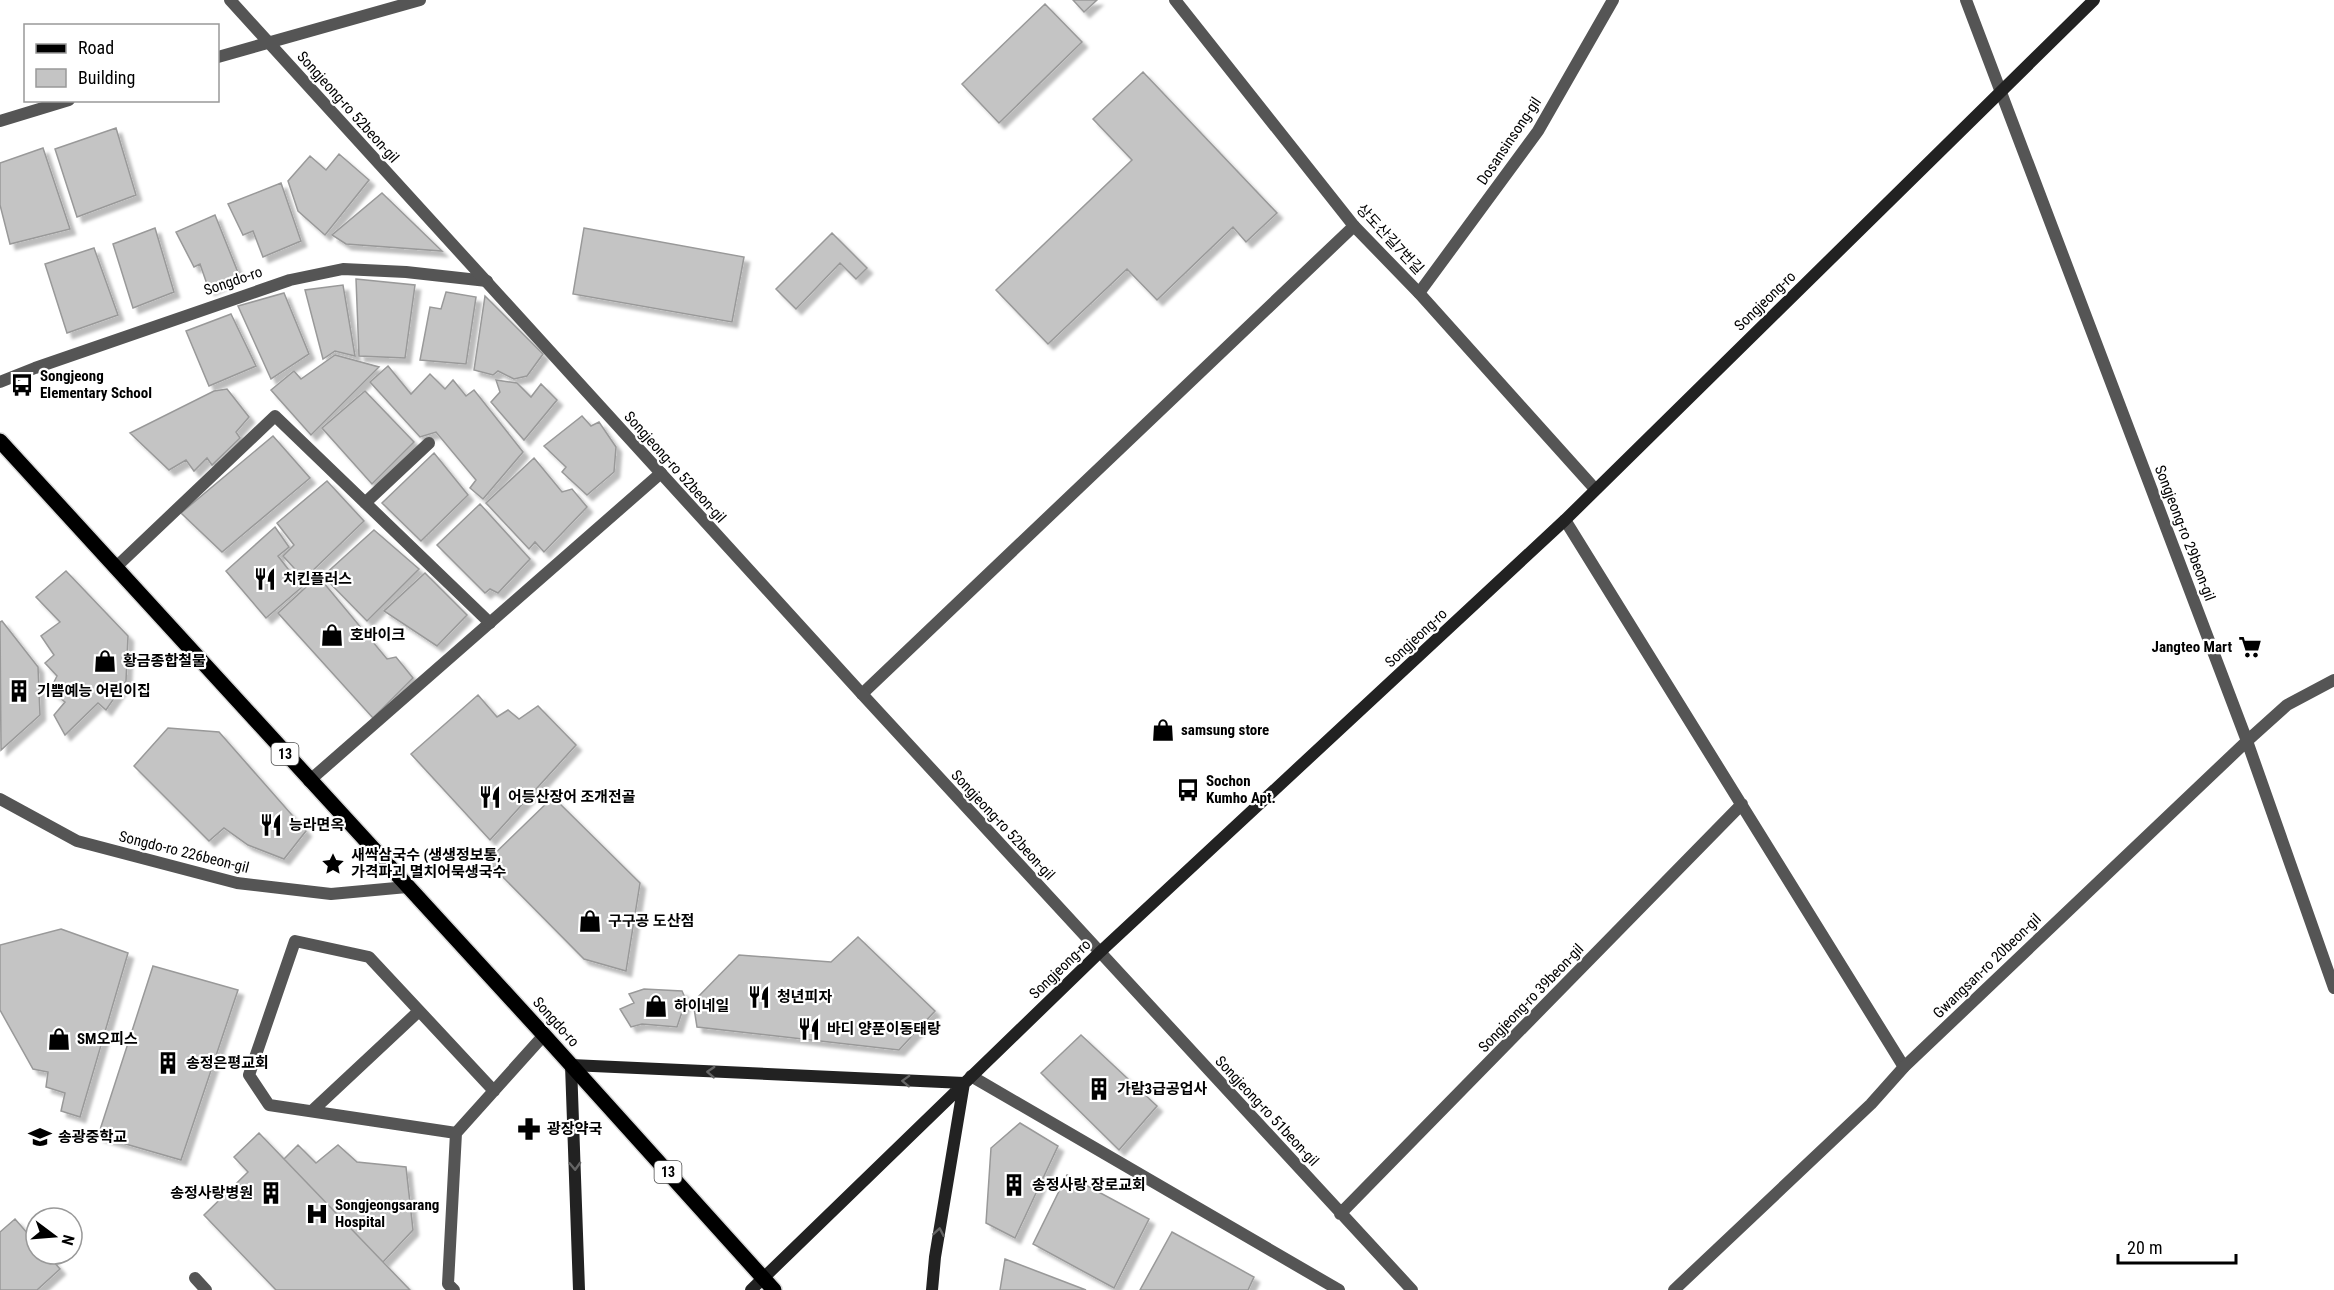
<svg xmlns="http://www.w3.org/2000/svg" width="2334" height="1290" font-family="'Roboto Condensed','Noto Sans KR',sans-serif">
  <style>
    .building { fill: #c4c4c4; stroke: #999; stroke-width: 1.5; filter: url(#shadow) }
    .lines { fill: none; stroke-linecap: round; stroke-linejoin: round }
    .primary-casing { stroke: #dbdbdb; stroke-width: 18 }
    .lane { stroke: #555; stroke-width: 12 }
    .street { stroke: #555; stroke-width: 12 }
    .secondary { stroke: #222; stroke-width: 12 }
    .primary { stroke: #000; stroke-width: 15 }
    .oneway { stroke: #646464 }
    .labels { text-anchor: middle; stroke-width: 4.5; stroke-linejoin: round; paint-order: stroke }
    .shield { fill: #fff; stroke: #4c4c4c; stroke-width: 1.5 }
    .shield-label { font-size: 14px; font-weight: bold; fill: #000 }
    .street-label { font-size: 15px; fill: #000; stroke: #fff }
    .poi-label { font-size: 15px; font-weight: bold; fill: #000; stroke: #fff; text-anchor: start }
  </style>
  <defs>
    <filter id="shadow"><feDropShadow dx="5.5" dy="5.5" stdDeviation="1.5" flood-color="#0004"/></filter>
  </defs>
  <rect width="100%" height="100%" fill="#fff"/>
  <!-- building -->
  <path class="building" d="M1073,0H1097L1084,12Z
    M1045,4L1082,42L999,123L962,84Z
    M1143,72L1277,213L1246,242L1233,227L1157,300L1127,269L1048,344L996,290L1132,160L1093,119Z
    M116,128L136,195L77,217L55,149Z
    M43,148L70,229L10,244L0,205V163Z
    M339,154L369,180L325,235L298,211L288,181L310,156L326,170Z
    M281,183L301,241L263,257L253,231L243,235L228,204Z
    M382,193L442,251L346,244L332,235Z
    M215,215L239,275L209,290L200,264L194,267L176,232Z
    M155,228L174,292L133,308L113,244Z
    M584,228L744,257L732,322L573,294Z
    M832,233L867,268L856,279L840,263L796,309L776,289Z
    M94,248L118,315L67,333L45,264Z
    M356,279L415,285L405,358L359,356Z
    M343,285L355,356L335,351L323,359L305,290Z
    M446,292L476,297L466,364L420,360L430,307L441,309Z
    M284,293L309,354L271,379L238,306Z
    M485,296L543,354L527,376L514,379L498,371L493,375L474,370Z
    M231,314L256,366L209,386L186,331Z
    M335,355L379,367L311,435L271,390L294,371L301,379Z
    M388,366L411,394L430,374L445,389L453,380L466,396L474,390L523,452L483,499L470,488L476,480L436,432L420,437L370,382Z
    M496,380L517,383L531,397L541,384L557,400L524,440L491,402L500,392Z
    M227,389L249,417L236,432L240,438L212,465L207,458L194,471L186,460L169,470L130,433L214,391Z
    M365,391L414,442L372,484L322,428Z
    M582,416L591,426L599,422L616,447L614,472L587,495L562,472L566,467L544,446Z
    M273,436L310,478L222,552L181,513Z
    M434,453L468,495L421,541L382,503Z
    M534,458L562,492L572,489L587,507L544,552L535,542L529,549L486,503Z
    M327,481L364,521L304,579L283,556L294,545L277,523Z
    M480,504L530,559L498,593L490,589L485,593L437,545Z
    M275,527L289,547L278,556L302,587L266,618L226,571Z
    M374,530L419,569L367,621L323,576Z
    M66,571L128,636L126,681L106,710L98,703L65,735L54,715L65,702L50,690L57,676L45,663L54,655L41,636L60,622L36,597Z
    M425,573L467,615L437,646L384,611Z
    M318,576L387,659L396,657L413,678L373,718L278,613Z
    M2,621L38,667L40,715L1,750L0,622Z
    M478,695L497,717L508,710L519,719L538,706L576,745L490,840L411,754Z
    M168,728L219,732L306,831L284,859L248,845L224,828L209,841L134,766Z
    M553,797L640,883L626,971L584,959L487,861Z
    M61,929L128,953L80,1117L61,1111L65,1093L46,1087L48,1072L33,1069L0,1010V945Z
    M858,937L935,1011L899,1050L697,1027L693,1002L739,955L831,962Z
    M153,966L238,990L181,1160L98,1136Z
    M644,989L682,991L686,1000L677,1027L642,1024L631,1027L620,1009L634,1003L629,994Z
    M1081,1035L1157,1106L1119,1150L1041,1073Z
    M1020,1123L1058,1146L1015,1238L986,1223L991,1148Z
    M259,1133L383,1262L410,1290H276L204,1215L248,1172L234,1157Z
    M298,1145L316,1163L338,1145L357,1162L406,1167L413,1230L383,1262L284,1159Z
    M1067,1175L1149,1219L1114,1288L1033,1244Z
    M15,1219L36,1243V1254H47L60,1269L37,1290H0V1232Z
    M1172,1232L1254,1277L1248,1290H1140Z
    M1005,1259L1086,1290H1000Z"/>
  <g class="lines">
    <!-- primary casing -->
    <g class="primary-casing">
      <path id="primary" d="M0,441L544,1035L774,1290"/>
    </g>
    <!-- lane -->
    <path class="lane" d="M1419,293L1538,131L1613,0
      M0,382L35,368L290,280L343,269L406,272L487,281
      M1565,520L1904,1067
      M862,694L1354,226
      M309,781L661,473
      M0,799L77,841L237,883L331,894L407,887
      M1100,952L1412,1290
      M312,1111L419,1011
      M456,1133L269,1105L249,1075L295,941L369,957L494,1091
      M1340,1214L1742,804
      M195,1278L206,1290
      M454,1290L448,1284L456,1133L544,1035"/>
    <!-- street -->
    <path class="street" d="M230,0L862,694L1100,952
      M1175,0L1354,226L1419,293L1595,489
      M1966,0L2247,741L2334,988
      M218,57L420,0
      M0,121L69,100
      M365,503L429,443
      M115,568L275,416L490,623
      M971,1076L1339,1290
      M1674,1290L1871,1104L1904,1067L2247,741L2287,705L2334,680"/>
    <!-- secondary -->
    <path class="secondary" d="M579,1290L571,1065L964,1083
      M751,1290L1100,952L1565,520L2094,0
      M932,1290L935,1257L964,1083"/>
    <!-- primary -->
    <use href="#primary" class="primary"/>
  </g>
  <!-- one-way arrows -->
  <defs><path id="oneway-chevron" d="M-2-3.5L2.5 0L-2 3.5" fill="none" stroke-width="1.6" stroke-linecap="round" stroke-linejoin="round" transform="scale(1.5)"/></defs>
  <g class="oneway">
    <use href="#oneway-chevron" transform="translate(711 1072) rotate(-177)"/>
    <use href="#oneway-chevron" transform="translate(906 1081) rotate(-178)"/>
    <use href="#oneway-chevron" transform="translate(575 1166) rotate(88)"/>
    <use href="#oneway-chevron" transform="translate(939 1232) rotate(-80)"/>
  </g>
  <!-- icons -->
  <defs>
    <g id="bus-bare" transform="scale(1.8)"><path d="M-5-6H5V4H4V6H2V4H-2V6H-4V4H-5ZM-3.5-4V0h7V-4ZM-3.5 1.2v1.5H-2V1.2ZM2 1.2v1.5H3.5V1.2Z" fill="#000" stroke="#fff" stroke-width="2.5" paint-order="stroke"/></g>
    <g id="restaurant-bare" transform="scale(1.8)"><path d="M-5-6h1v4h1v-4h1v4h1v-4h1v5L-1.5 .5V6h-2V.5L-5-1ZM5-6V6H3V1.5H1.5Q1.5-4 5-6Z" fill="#000" stroke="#fff" stroke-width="2.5" paint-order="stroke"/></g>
    <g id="shop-bare" transform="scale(1.8)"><path d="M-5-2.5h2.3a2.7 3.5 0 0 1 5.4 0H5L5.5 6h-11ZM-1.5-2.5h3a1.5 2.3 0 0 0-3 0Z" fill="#000" stroke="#fff" stroke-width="2.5" paint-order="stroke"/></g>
    <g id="supermarket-bare" transform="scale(1.8)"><path d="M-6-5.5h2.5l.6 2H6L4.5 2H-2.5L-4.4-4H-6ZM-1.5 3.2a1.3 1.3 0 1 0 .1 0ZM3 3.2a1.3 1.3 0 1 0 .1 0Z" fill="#000" stroke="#fff" stroke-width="2.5" paint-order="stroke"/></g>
    <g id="building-bare" transform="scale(1.8)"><path d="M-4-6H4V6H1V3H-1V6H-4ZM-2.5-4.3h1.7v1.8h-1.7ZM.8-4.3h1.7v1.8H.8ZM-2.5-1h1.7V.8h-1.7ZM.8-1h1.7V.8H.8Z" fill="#000" stroke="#fff" stroke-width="2.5" paint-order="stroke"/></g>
    <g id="sight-bare" transform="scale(1.8)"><path d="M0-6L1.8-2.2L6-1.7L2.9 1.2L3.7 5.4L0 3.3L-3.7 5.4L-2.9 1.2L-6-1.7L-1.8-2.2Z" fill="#000" stroke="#fff" stroke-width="2.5" paint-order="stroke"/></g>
    <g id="pharmacy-bare" transform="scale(1.8)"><path d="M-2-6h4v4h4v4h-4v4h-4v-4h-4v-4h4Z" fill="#000" stroke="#fff" stroke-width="2.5" paint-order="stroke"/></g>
    <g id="school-bare" transform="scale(1.8)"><path d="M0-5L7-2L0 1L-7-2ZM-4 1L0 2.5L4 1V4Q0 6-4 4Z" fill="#000" stroke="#fff" stroke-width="2.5" paint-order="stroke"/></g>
    <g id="hospital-bare" transform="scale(1.8)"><path d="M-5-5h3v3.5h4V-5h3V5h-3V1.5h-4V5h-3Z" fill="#000" stroke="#fff" stroke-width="2.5" paint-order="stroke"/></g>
  </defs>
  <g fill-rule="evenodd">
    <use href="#bus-bare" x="22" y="385"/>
    <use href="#restaurant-bare" x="265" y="579"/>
    <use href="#shop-bare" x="332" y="635"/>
    <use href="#supermarket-bare" x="2250" y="647"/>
    <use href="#shop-bare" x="105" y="661"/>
    <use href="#building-bare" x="19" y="691"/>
    <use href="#shop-bare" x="1163" y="730"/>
    <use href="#bus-bare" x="1188" y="790"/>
    <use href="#restaurant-bare" x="490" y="797"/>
    <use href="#restaurant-bare" x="271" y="825"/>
    <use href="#sight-bare" x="333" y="864"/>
    <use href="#shop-bare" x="590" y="921"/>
    <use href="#restaurant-bare" x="759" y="997"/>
    <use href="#shop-bare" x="656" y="1006"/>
    <use href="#restaurant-bare" x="809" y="1029"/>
    <use href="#shop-bare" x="59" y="1039"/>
    <use href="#building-bare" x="168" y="1063"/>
    <use href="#building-bare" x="1099" y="1089"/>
    <use href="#pharmacy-bare" x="529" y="1129"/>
    <use href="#school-bare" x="40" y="1137"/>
    <use href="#building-bare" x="1014" y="1185"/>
    <use href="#building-bare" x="271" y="1193"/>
    <use href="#hospital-bare" x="317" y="1214"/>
  </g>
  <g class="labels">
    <!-- shield labels -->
    <g class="shield">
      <rect x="271.5" y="743" width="27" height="22" rx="4.5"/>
      <rect x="654.5" y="1161" width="27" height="22" rx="4.5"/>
    </g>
    <g class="shield-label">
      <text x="285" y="759">13</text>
      <text x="668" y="1177">13</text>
    </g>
    <!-- street labels -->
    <g class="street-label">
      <text transform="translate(348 107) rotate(48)" y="5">Songjeong-ro 52beon-gil</text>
      <text transform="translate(1509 141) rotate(-56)" y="5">Dosansinsong-gil</text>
      <text transform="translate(1390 239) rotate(47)" y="5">상도산길7번길</text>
      <text transform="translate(233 281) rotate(-19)" y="5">Songdo-ro</text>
      <text transform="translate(1765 301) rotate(-44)" y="5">Songjeong-ro</text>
      <text transform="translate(675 467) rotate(48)" y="5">Songjeong-ro 52beon-gil</text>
      <text transform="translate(2185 533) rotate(69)" y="5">Songjeong-ro 29beon-gil</text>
      <text transform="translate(1416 638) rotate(-43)" y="5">Songjeong-ro</text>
      <text transform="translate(1003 825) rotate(47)" y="5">Songjeong-ro 52beon-gil</text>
      <text transform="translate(184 852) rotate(14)" y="5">Songdo-ro 226beon-gil</text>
      <text transform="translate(1987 966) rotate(-44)" y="5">Gwangsan-ro 20beon-gil</text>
      <text transform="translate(1060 969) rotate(-44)" y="5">Songjeong-ro</text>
      <text transform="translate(1531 998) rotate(-46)" y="5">Songjeong-ro 39beon-gil</text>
      <text transform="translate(556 1022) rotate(48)" y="5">Songdo-ro</text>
      <text transform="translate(1267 1111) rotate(47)" y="5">Songjeong-ro 51beon-gil</text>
    </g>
    <!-- poi labels -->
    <g class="poi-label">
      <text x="40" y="381">Songjeong<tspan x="40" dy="17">Elementary School</tspan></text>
      <text x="283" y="584">치킨플러스</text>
      <text x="350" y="640">호바이크</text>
      <text x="2232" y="652" text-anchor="end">Jangteo Mart</text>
      <text x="123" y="666">황금종합철물</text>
      <text x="37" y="696">기쁨예능 어린이집</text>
      <text x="1181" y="735">samsung store</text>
      <text x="1206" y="786">Sochon<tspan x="1206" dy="17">Kumho Apt.</tspan></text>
      <text x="508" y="802">어등산장어 조개전골</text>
      <text x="289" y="830">능라면옥</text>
      <text x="351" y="860">새싹삼국수 (생생정보통,<tspan x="351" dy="17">가격파괴 멸치어묵생국수</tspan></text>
      <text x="608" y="926">구구공 도산점</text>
      <text x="777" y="1002">청년피자</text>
      <text x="674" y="1011">하이네일</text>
      <text x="827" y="1034">바디 양푼이동태랑</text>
      <text x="77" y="1044">SM오피스</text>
      <text x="186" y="1068">송정은평교회</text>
      <text x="1117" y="1094">가람3급공업사</text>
      <text x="547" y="1134">광장약국</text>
      <text x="58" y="1142">송광중학교</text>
      <text x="1032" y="1190">송정사랑 장로교회</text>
      <text x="253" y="1198" text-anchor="end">송정사랑병원</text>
      <text x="335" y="1210">Songjeongsarang<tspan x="335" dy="17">Hospital</tspan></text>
    </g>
  </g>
  <!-- legend -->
  <rect x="24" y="24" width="195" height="78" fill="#ffffff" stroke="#999999" stroke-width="1.5"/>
  <rect x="36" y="44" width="30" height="9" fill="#000000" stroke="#999999" stroke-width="1.5"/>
  <text x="78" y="54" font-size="18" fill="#000000">Road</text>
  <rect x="36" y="69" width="30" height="18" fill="#c4c4c4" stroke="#999999" stroke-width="1.5"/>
  <text x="78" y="84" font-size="18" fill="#000000">Building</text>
  <!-- north arrow -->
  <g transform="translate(54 1236) rotate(106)"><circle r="28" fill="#ffffff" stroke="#999999" stroke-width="1.5"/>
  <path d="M0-4.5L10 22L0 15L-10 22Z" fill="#000000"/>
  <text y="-9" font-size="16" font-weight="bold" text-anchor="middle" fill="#000000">N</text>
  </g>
  <!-- scale -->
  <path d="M2118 1254v9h118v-9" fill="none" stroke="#000000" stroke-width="3"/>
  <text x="2127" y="1254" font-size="18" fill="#000000" stroke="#ffffff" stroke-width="4.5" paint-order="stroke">20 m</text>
</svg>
